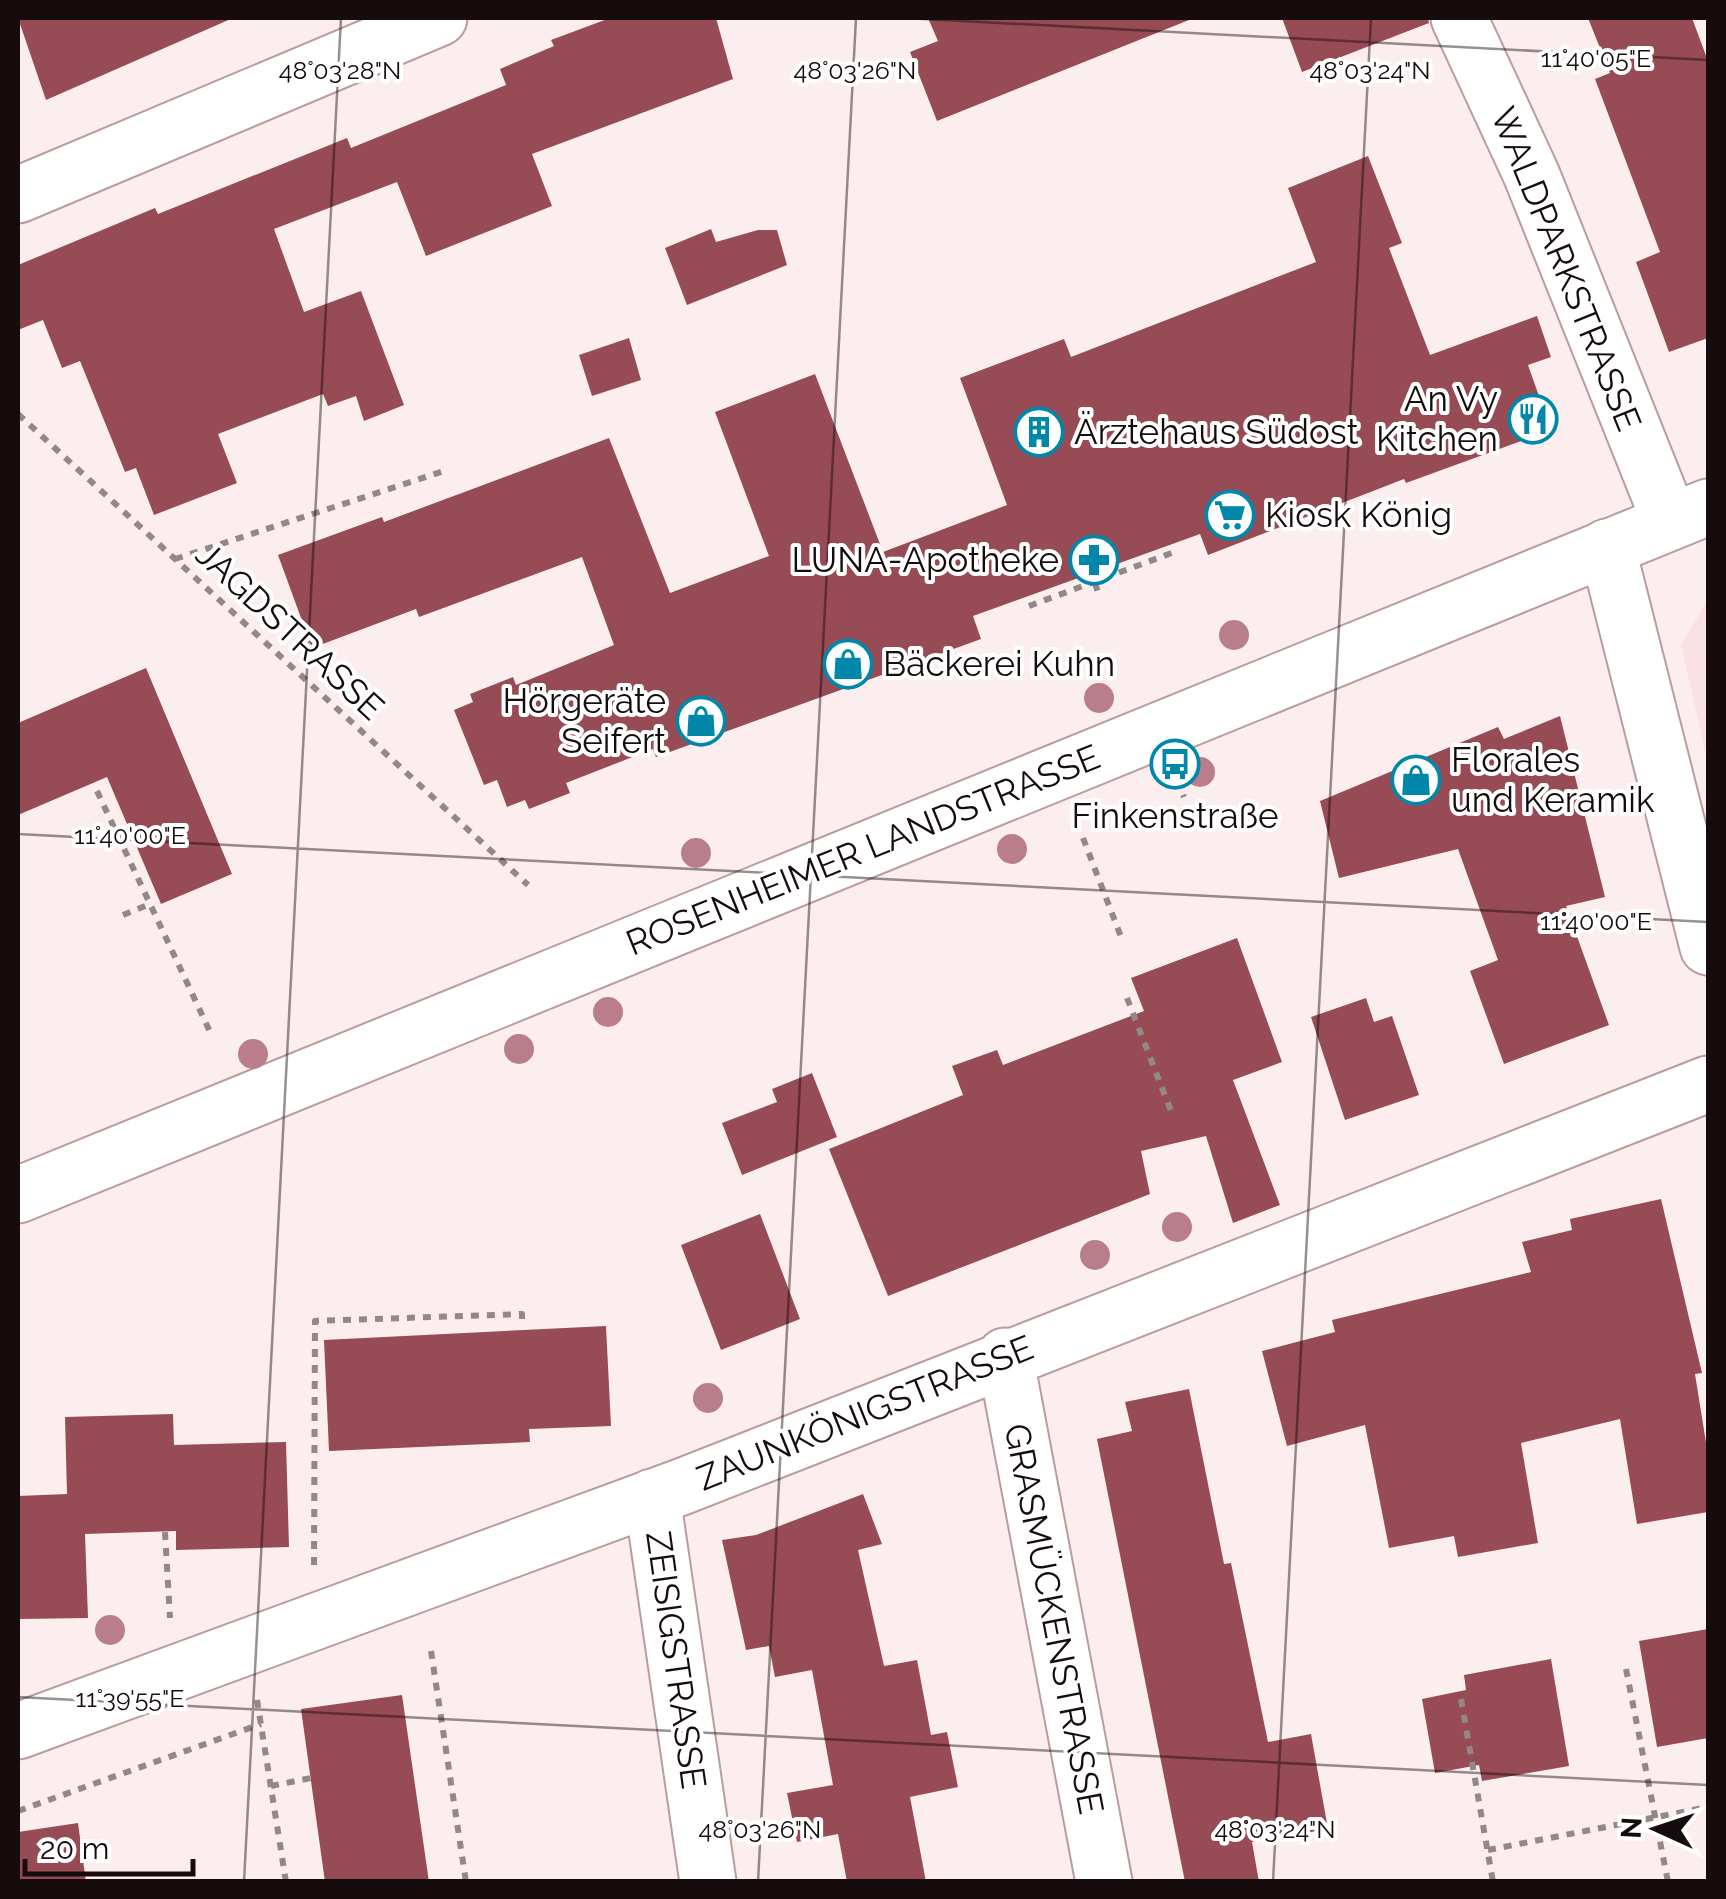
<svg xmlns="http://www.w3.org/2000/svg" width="1726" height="1899" font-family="Raleway,sans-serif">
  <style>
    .built { fill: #fae1e3 }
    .building { fill: #964b55 }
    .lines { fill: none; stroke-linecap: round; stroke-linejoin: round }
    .minor-casing { stroke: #bb9c9e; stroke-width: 59 }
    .secondary-casing { stroke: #bb9c9e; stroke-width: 59 }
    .path { stroke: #938788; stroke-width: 6; stroke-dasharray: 8 8; stroke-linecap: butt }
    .minor { stroke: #fff; stroke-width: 55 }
    .secondary { stroke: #fff; stroke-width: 55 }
    .tree { fill: #b97e89 }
    .ticks { fill: none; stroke: #170c0d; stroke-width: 2.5; stroke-opacity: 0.45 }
    .labels { text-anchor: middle; stroke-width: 8; stroke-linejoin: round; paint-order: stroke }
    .street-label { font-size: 35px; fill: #170c0d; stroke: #fff }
    .poi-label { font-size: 35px; fill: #170c0d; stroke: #fff; text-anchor: start }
    .ticks-label { font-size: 25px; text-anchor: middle; fill: #170c0d; stroke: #fff; stroke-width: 8; stroke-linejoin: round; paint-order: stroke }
  </style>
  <rect width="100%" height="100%" fill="#fceeef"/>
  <!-- built -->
  <path class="built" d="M1708,600V763L1681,645Z"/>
  <!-- building -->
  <path class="building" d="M18,18H233L46,100Z
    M610,18H716L733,79L532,154L552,206L426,256L397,182L274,229L304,312L361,291L404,405L364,421L356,396L328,406L323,394L218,434L237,483L154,515L136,468L125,472L80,361L62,368L43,320L18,330V265L155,208L158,214L347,138L351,148L506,85L500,69L554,46L551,40Z
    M928,18H1189V20L937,121L910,52L938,41Z
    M1282,18H1428L1429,23L1302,72Z
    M1588,18H1692L1708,61V338L1669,352L1636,262L1660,252L1595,79L1610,73Z
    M1368,156L1402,243L1389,248L1430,355L1537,316L1551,357L1528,365L1551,430L1406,483L1404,479L1208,555L1200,534L973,616L981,639L656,757L653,749L566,783L570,793L529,809L525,800L507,807L497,780L484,785L454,710L473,702L470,694L513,677L516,685L614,645L582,557L419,617L416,609L312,648L278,555L382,517L384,522L609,438L670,593L769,556L715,412L815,374L883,552L1007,505L960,378L1064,339L1071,357L1316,262L1288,188Z
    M711,229L716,242L758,230H777L787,265L687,305L665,248Z
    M629,338L641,380L592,396L579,355Z
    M146,668L232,874L161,904L107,777L18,815V723Z
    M1560,716L1605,897L1566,906L1609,1025L1504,1064L1470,971L1498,960L1458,849L1339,878L1320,801L1498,727L1504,739Z
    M1237,938L1282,1062L1233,1080L1280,1205L1233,1223L1206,1136L1141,1151L1150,1194L888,1296L829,1149L963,1095L952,1066L997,1050L1003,1065L1144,1011L1131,978Z
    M1366,998L1374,1022L1392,1016L1419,1095L1345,1120L1311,1017Z
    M812,1073L837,1137L742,1175L722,1123L777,1102L772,1089Z
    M1661,1199L1702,1373L1695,1374L1708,1455V1512L1637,1524L1620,1419L1521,1443L1538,1543L1458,1557L1454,1536L1389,1548L1365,1425L1287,1446L1262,1351L1335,1332L1332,1320L1531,1272L1522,1242L1572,1230L1570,1219Z
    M760,1214L800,1319L721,1350L681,1245Z
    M606,1326L611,1426L529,1429L530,1442L329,1451L324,1340Z
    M1189,1389L1224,1564L1231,1563L1268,1742L1311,1734L1328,1829L1252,1842L1259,1882H1185L1097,1439L1132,1431L1125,1402Z
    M173,1414L174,1445L286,1442L289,1547L176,1550V1531L85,1534L88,1618L18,1619V1496L67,1494L65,1417Z
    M863,1494L882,1544L858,1550L884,1666L917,1660L931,1735L947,1732L958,1787L910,1797L926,1882H847L838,1834L797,1842L787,1793L833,1785L812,1670L775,1677L769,1646L746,1650L722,1540L756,1535Z
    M1708,1629V1738L1657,1747L1639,1641Z
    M1551,1659L1569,1766L1482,1781L1479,1765L1435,1773L1422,1699L1466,1690L1464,1675Z
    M402,1695L429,1882H325L301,1709Z
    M78,1823L86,1882H18V1832Z"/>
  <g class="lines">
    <!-- minor casing -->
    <g class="minor-casing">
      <path id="minor" d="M1459,18L1532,176L1670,521
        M18,195L439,18
        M1607,547L1708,947
        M1005,1356L1104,1882
        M652,1497L708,1882
        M18,1731L681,1487L1708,1084"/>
    </g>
    <!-- secondary casing -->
    <g class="secondary-casing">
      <path id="secondary" d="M18,1195L1708,507"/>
    </g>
    <!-- path -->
    <path class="path" d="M18,414L528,885
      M175,559L444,471
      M1095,583L1099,596
      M1029,606L1177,551
      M1177,780L1184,797
      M97,791L212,1036
      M1083,838L1123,942
      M123,915L150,904
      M1127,998L1171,1111
      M165,1532L170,1618
      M314,1565L315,1321L522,1314V1320
      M431,1651L466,1882
      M1626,1669L1668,1882
      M1461,1699L1493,1882
      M257,1700L286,1882
      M271,1786L311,1778
      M18,1811L261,1724
      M1488,1850L1708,1807"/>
    <!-- minor -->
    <use href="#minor" class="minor"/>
    <!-- secondary -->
    <use href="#secondary" class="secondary"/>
  </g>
  <!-- trees -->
  <g class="tree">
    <circle cx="1234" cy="635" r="15"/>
    <circle cx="1099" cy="698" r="15"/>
    <circle cx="1200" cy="772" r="15"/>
    <circle cx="1012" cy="849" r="15"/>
    <circle cx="696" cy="853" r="15"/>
    <circle cx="608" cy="1012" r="15"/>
    <circle cx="519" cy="1049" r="15"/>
    <circle cx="253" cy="1054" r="15"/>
    <circle cx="1177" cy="1227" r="15"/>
    <circle cx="1095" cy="1255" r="15"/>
    <circle cx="708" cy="1398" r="15"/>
    <circle cx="110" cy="1630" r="15"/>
  </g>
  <!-- ticks -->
  <path class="ticks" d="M905,18L1708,60M18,834L1708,922M18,1697L1708,1785M244,1882L341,18M758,1882L856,18M1273,1882L1371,18"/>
  <!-- icons -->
  <defs>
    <g id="restaurant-ring" transform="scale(2.5)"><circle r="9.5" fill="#fff" stroke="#0187a9" stroke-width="1.5"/><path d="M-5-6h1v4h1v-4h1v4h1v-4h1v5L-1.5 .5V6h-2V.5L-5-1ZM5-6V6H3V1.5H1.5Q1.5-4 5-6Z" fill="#0187a9"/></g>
    <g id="building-ring" transform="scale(2.5)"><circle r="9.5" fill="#fff" stroke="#0187a9" stroke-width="1.5"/><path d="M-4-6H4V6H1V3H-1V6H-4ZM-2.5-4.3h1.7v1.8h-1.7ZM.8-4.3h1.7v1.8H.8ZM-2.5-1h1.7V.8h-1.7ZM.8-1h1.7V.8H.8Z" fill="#0187a9"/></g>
    <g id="supermarket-ring" transform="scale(2.5)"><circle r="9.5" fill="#fff" stroke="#0187a9" stroke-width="1.5"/><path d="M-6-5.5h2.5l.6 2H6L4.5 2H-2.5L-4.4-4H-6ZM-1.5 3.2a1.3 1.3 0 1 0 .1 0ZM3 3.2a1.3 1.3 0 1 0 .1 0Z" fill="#0187a9"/></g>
    <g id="pharmacy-ring" transform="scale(2.5)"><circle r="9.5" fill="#fff" stroke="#0187a9" stroke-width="1.5"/><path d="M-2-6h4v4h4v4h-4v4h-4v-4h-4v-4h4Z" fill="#0187a9"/></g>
    <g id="shop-ring" transform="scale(2.5)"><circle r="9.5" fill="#fff" stroke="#0187a9" stroke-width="1.5"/><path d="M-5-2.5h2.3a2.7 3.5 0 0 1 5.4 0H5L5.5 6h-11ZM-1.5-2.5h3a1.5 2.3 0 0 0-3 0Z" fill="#0187a9"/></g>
    <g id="bus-ring" transform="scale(2.5)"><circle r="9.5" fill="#fff" stroke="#0187a9" stroke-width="1.5"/><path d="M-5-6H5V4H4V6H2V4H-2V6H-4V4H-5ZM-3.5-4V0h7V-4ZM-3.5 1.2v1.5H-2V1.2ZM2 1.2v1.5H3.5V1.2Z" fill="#0187a9"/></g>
  </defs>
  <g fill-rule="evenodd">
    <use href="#restaurant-ring" x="1533" y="419"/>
    <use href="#building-ring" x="1039" y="432"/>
    <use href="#supermarket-ring" x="1230" y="515"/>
    <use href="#pharmacy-ring" x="1094" y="560"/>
    <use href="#shop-ring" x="848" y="664"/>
    <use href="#shop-ring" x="701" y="721"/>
    <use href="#bus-ring" x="1175" y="764"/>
    <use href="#shop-ring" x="1416" y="780"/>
  </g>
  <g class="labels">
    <!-- street labels -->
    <g class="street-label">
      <text transform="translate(1566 269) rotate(68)" y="12">WALDPARKSTRASSE</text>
      <text transform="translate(290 631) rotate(43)" y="12">JAGDSTRASSE</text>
      <text transform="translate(863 850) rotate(-22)" y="12">ROSENHEIMER LANDSTRASSE</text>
      <text transform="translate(865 1413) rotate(-22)" y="12">ZAUNKÖNIGSTRASSE</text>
      <text transform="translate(1054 1619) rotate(79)" y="12">GRASMÜCKENSTRASSE</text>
      <text transform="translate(676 1660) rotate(82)" y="12">ZEISIGSTRASSE</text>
    </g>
    <!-- poi labels -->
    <g class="poi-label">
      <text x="1498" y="411" text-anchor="end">An Vy<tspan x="1498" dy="40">Kitchen</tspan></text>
      <text x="1074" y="444">Ärztehaus Südost</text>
      <text x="1265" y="527">Kiosk König</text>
      <text x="1059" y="572" text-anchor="end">LUNA-Apotheke</text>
      <text x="883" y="676">Bäckerei Kuhn</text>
      <text x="666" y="713" text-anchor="end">Hörgeräte<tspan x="666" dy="40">Seifert</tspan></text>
      <text x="1451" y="772">Florales<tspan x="1451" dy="40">und Keramik</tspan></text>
      <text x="1175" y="828" text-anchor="middle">Finkenstraße</text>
    </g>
  </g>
  <g class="ticks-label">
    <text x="1596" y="67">11°40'05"E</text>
    <text x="340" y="79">48°03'28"N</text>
    <text x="855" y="79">48°03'26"N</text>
    <text x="1370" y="79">48°03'24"N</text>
    <text x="130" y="844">11°40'00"E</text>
    <text x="1596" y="930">11°40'00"E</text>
    <text x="130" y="1707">11°39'55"E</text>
    <text x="760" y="1838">48°03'26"N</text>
    <text x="1275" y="1838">48°03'24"N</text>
  </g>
  <!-- border -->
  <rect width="1726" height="1899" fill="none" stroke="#170c0d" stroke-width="40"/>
  <!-- north arrow -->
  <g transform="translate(1656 1829) rotate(273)" stroke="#ffffff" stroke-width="8" paint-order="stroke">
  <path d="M0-8L18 38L0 25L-18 38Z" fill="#170c0d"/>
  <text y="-15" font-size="28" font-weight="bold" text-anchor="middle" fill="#170c0d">N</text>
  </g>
  <!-- scale -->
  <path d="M25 1859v15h168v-15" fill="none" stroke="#170c0d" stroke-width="5"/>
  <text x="40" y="1859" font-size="30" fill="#170c0d" stroke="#ffffff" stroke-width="8" paint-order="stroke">20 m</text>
</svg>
